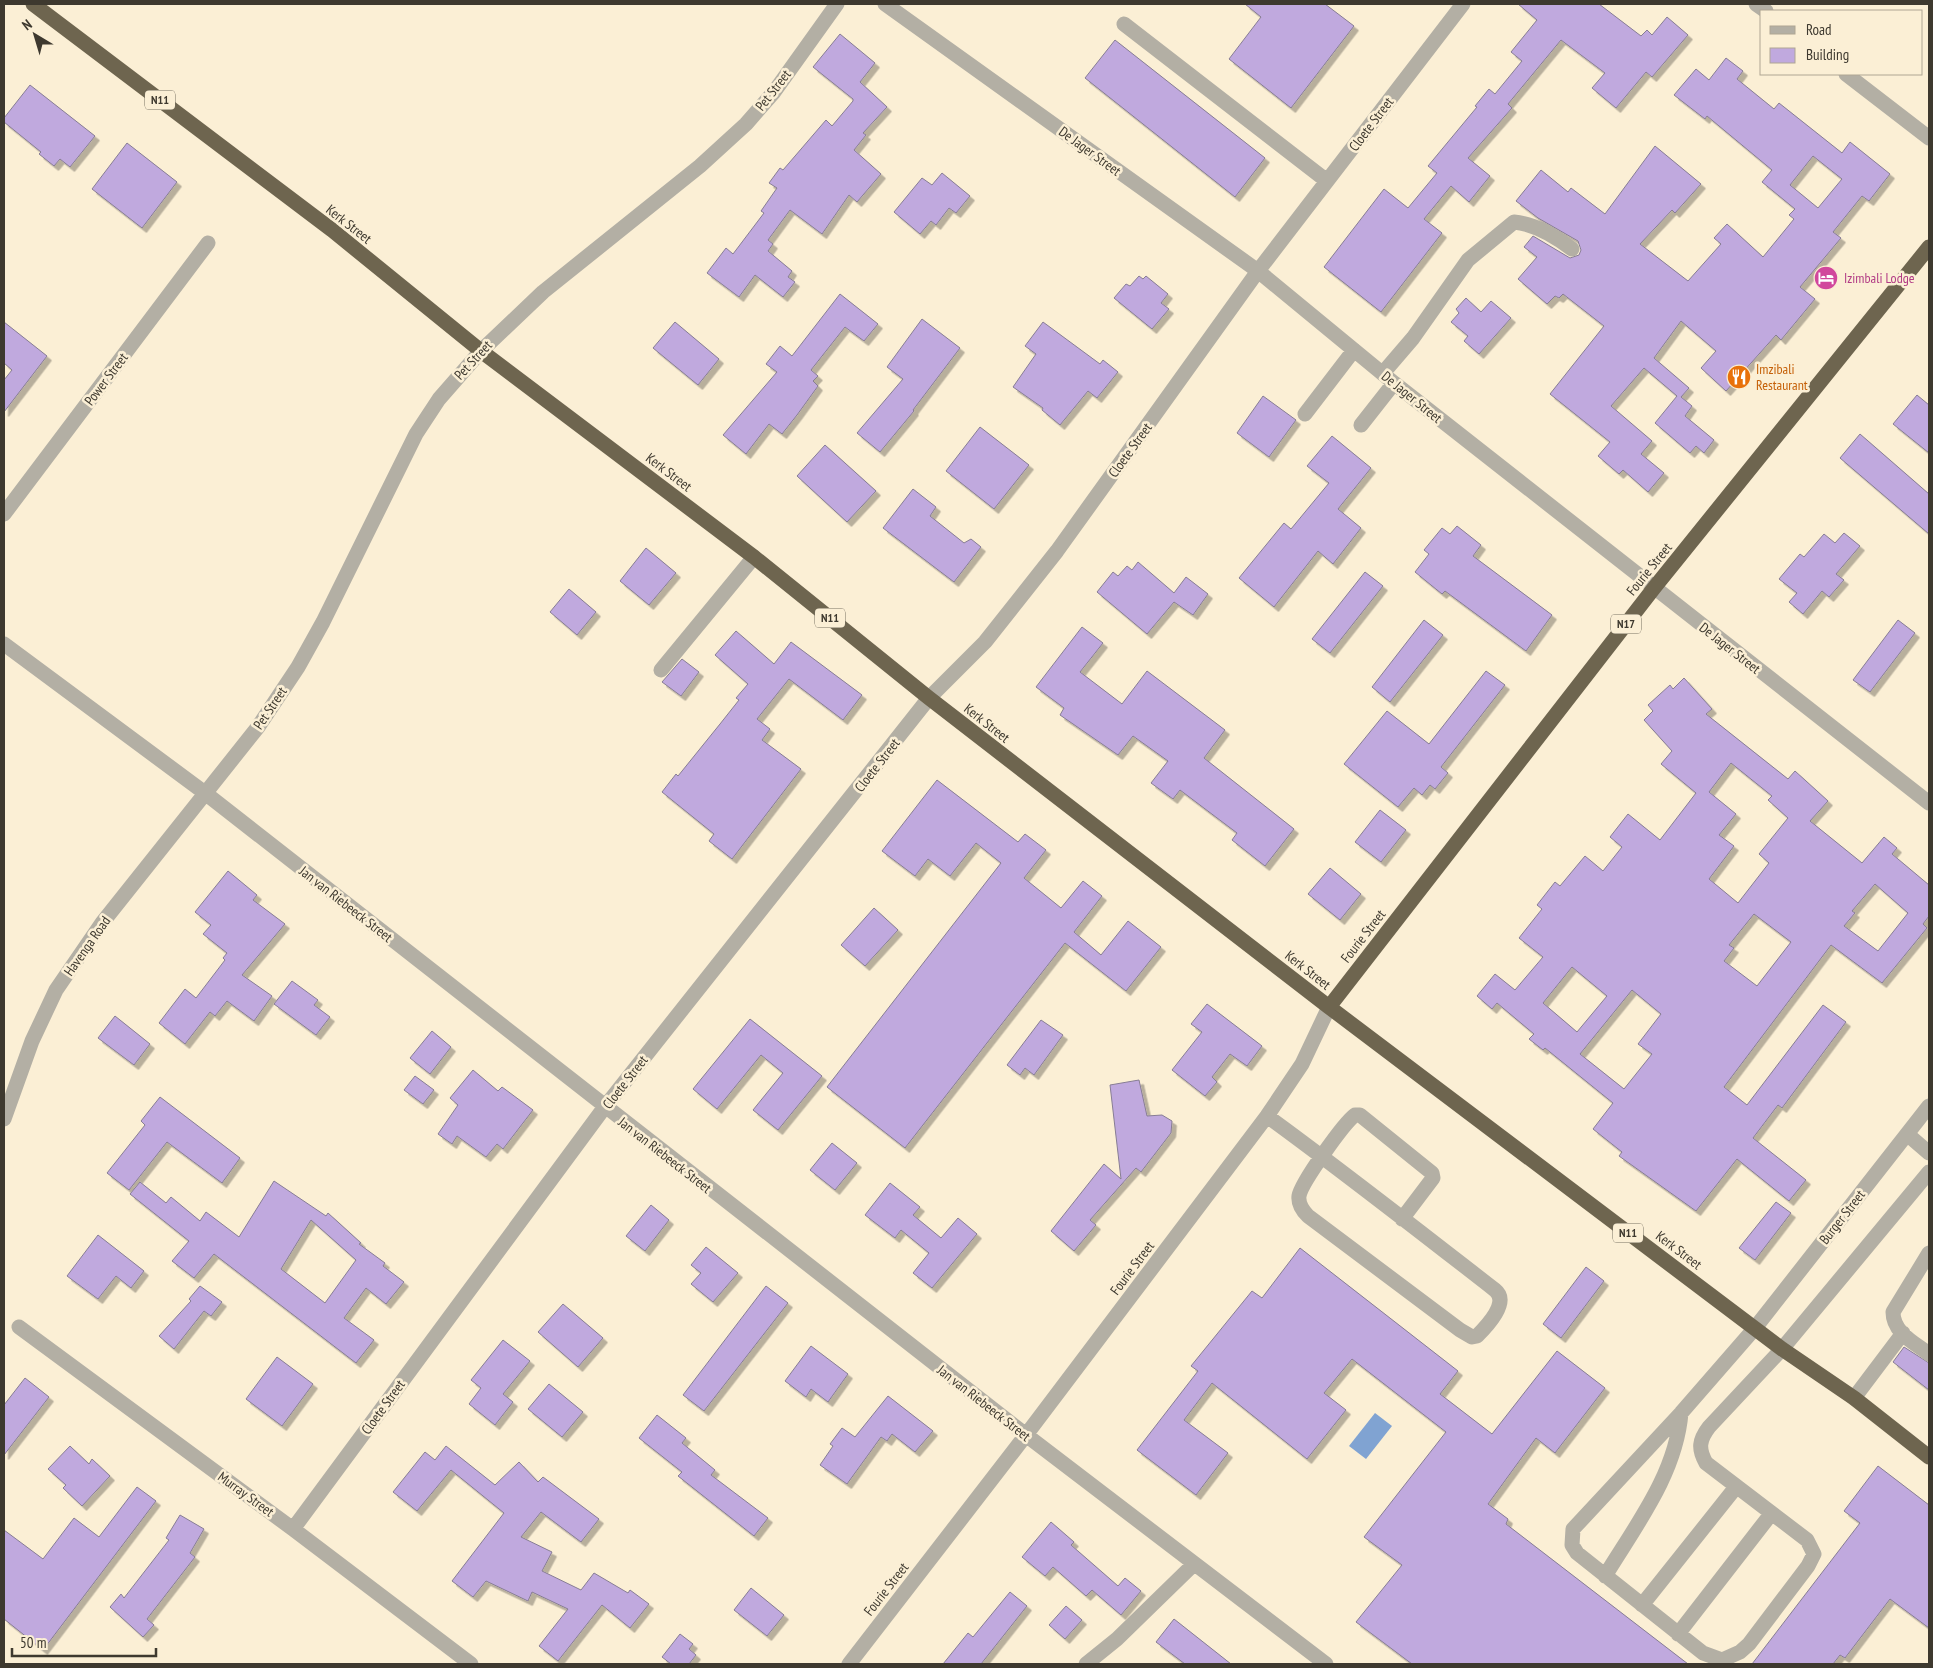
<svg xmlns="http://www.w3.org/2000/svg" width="1933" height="1668" font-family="'PT Sans Narrow',sans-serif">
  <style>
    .water { fill: #80a3d2 }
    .building { fill: #c0a9de; stroke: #877d94; fill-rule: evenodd; filter: url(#shadow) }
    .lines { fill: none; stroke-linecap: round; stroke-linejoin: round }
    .minor { stroke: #b3afa4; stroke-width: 15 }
    .highway { stroke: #6e654f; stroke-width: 15 }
    .labels { text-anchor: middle; stroke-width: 5; stroke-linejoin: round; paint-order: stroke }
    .shield { fill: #fbefd5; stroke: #777061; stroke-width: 1 }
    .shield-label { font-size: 12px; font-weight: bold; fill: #3e392f }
    .street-label { font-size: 14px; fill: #3e392f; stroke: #fbefd5 }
    .hotel-label { font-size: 14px; fill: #b23c85; stroke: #fbefd5; text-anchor: start }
    .food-label { font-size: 14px; fill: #c56008; stroke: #fbefd5; text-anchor: start }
  </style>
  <defs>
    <filter id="shadow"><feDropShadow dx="4.5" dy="4.5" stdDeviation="0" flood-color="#0004"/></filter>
  </defs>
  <rect width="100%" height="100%" fill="#fbefd5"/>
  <!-- water -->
  <path class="water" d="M1375,1413L1392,1426L1366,1459L1349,1446Z"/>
  <!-- building -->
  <path class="building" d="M1245,4H1325L1354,26L1291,108L1229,59L1261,17Z
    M1518,4H1599L1641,36L1647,30L1652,35L1667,17L1688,35L1652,77L1646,72L1616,108L1592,88L1605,73L1561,40L1508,104L1512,108L1468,158L1490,176L1469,202L1451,186L1424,219L1442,233L1381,312L1324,267L1384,189L1408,208L1437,173L1428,166L1477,107L1475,106L1489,89L1495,94L1522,61L1511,52L1537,20Z
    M840,34L875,63L860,82L887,107L863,133L866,135L854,150L881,174L857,202L849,195L822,234L790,210L768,240L773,244L768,251L792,271L788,277L795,282L783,297L755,275L739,297L707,273L726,248L733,254L764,213L761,211L777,188L769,183L780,168L783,170L826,120L832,126L853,101V99L813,67Z
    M1115,40L1265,158L1235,197L1085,78Z
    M1726,58L1743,71L1737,79L1774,109L1779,103L1842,153L1850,142L1890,174L1869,201L1862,196L1833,232L1841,238L1800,287L1815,299L1781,340L1776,335L1726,391L1701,368L1716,351L1681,321L1654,358L1689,388L1681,397L1692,406L1685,416L1714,440L1704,453L1696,446L1690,453L1655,423L1677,396L1644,368L1611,406L1652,441L1641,454L1664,473L1648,492L1623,470L1619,474L1598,456L1610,442L1550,394L1604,326L1563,294L1559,298L1555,296L1547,304L1518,279L1537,257L1524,247L1533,236L1570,258L1579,255L1581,250L1578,241L1538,218L1516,201L1541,170L1568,192L1571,188L1605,214L1655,146L1701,184L1675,213L1672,210L1640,244L1688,281L1721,244L1714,238L1727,224L1763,257L1794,219L1789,215L1795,209L1762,182L1772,170L1707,116L1705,119L1674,95L1696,69L1709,80ZM1813,156L1842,179L1818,208L1790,185Z
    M30,85L95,136L70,167L60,159L54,166L39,154L41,152L4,122V118Z
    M127,143L177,182L142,228L92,189Z
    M942,173L970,196L956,213L949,208L936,225L931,221L920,234L894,212L922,178L932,185Z
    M1139,276L1143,279L1146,276L1168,294L1161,303L1169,309L1152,329L1114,298L1126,284L1130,286Z
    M840,294L878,324L864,341L845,327L811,370L818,376L813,381L818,386L797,415L782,434L769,424L746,454L723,435L777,372L766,364L780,346L792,356Z
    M1466,298L1481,312L1491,301L1511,318L1479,354L1464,341L1468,336L1451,322L1459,313L1456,309Z
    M922,319L960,348L913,410L914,411L880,452L857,433L903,379L887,367Z
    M4,322L47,356L4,412V380L12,370L4,363Z
    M675,322L719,359L698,385L653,348Z
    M1043,322L1100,364L1103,360L1118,372L1097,398L1088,391L1060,425L1042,410L1043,408L1013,387L1036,354L1025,346Z
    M1917,395L1929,405V453L1893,424Z
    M1263,396L1296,420L1269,457L1237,433Z
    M980,427L1029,465L994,509L946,471Z
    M1860,434L1929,494V534L1840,458Z
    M1332,436L1371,468L1338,509L1361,528L1333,564L1318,551L1274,607L1239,578L1284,523L1291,529L1329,483L1307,466Z
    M825,445L876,491L847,522L797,476Z
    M913,489L936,507L930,516L964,543L971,539L981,547L954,582L883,528Z
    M1457,526L1481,545L1473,556L1552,615L1526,651L1445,591L1442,594L1415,572L1429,554L1424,550L1442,528L1450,534Z
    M1844,533L1860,546L1836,574L1844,580L1829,597L1822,591L1803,614L1789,602L1797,593L1779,579L1800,554L1804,557L1824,534L1835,543Z
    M646,548L676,573L649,605L620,581Z
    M1138,562L1174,593L1186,577L1208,594L1193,615L1174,602L1147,634L1097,592L1113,572L1118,576L1127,566L1132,570Z
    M1365,572L1383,586L1330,653L1312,639Z
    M569,589L596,612L577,635L550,612Z
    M1424,620L1443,635L1390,702L1372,687Z
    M1898,620L1915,633L1870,692L1853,680Z
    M1082,627L1103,643L1080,672L1122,704L1147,671L1225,730L1204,758L1294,829L1265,866L1232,840L1237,833L1180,790L1173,799L1151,783L1168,761L1133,736L1118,755L1060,715L1064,708L1036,687Z
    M736,631L774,664L791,642L862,695L843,720L789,679L757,719L770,729L762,740L801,769L732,859L709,841L714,834L662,792L676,774L678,776L720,724L739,700L736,698L748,684L715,655Z
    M682,659L699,672L681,696L662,682Z
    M1486,671L1505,685L1441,767L1448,773L1435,789L1430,785L1422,795L1414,788L1398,807L1344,764L1387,711L1429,744Z
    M1684,678L1712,709L1706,714L1788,779L1795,771L1828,801L1810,821L1862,863L1884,837L1897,848L1892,854L1929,885V916L1923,924L1927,928L1882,983L1831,945L1724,1087L1747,1105L1823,1005L1846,1022L1782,1108L1778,1105L1753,1138L1806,1180L1789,1201L1737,1159L1696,1211L1619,1156L1622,1152L1593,1129L1613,1103L1545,1048L1543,1050L1529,1039L1534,1034L1497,1003L1492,1009L1477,996L1495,974L1515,990L1543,957L1519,938L1542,909L1537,905L1555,882L1560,886L1585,856L1603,871L1622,847L1610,837L1628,814L1660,840L1696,793L1661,764L1672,751L1644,720L1653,711L1648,705L1670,685L1673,689ZM1731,763L1772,796L1768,800L1788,818L1759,854L1769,863L1738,903L1709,879L1734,846L1719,835L1736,814L1709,792ZM1875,884L1908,913L1878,951L1844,926L1855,913L1852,911ZM1754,914L1791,942L1757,986L1724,961L1734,948L1729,945ZM1572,967L1607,996L1577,1032L1543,1003ZM1632,990L1661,1014L1638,1044L1652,1054L1624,1089L1580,1054Z
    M937,780L1018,842L1025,834L1046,850L1024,878L1061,908L1083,881L1102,896L1074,932L1101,955L1128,921L1161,947L1126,991L1065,943L905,1148L827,1087L1001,863L976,843L950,876L928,859L915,876L882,851Z
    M1380,810L1406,830L1381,862L1355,842Z
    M1330,868L1361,894L1340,920L1308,894Z
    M228,871L257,895L253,900L285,924L242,975L272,996L254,1021L227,1001L215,1016L210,1012L185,1044L159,1023L185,989L196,998L225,960L223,958L227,953L203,934L211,925L195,912Z
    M874,908L898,930L865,966L841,945Z
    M292,981L318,1000L314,1005L330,1017L316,1035L274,1004Z
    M1207,1004L1262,1046L1247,1066L1230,1054L1212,1077L1217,1082L1205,1096L1172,1070L1202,1032L1191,1024Z
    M115,1016L150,1044L134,1065L98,1038Z
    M750,1019L822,1076L778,1130L753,1110L783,1073L761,1055L717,1109L693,1089Z
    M1041,1020L1063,1035L1034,1075L1025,1068L1020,1075L1007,1065Z
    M432,1031L451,1047L430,1074L410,1058Z
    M473,1070L498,1091L502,1087L533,1110L503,1149L497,1144L486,1157L457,1136L452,1144L438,1134L458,1105L450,1098Z
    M415,1076L434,1090L423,1104L404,1090Z
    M1139,1080L1147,1116L1162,1115L1172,1121L1171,1133L1141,1172L1136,1168L1090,1220L1096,1225L1074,1251L1051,1231L1104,1164L1121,1179L1110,1085Z
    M160,1097L240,1158L222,1183L167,1142L129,1190L107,1173L145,1125L141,1121Z
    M832,1143L857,1163L835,1190L810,1170Z
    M274,1181L326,1216L328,1213L361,1243L359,1244L385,1263L383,1266L404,1282L386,1304L366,1288L344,1318L374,1340L356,1363L214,1254L194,1278L172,1261L189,1241L130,1194L140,1182L166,1203L171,1197L200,1221L206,1212L239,1237ZM311,1220L356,1260L325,1303L281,1269Z
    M890,1183L920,1207L913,1215L941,1238L958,1218L977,1234L932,1288L913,1273L929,1253L901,1230L895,1238L865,1215Z
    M1776,1202L1791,1213L1755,1260L1739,1248Z
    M651,1205L669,1220L645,1251L626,1236Z
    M98,1235L144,1271L131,1288L116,1276L98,1299L67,1276Z
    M706,1247L738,1273L713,1302L691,1284L701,1273L691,1265Z
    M1300,1248L1458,1371L1440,1394L1492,1434L1557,1351L1605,1388L1555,1453L1536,1438L1488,1504L1508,1519L1506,1524L1688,1664H1412L1356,1622L1402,1565L1364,1537L1446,1432L1352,1359L1324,1393L1346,1410L1307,1459L1212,1383L1184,1420L1228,1453L1196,1495L1137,1450L1198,1371L1191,1366L1252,1291L1262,1298Z
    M1586,1267L1604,1281L1561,1338L1543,1324Z
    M200,1286L222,1302L211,1316L204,1311L174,1349L159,1336L191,1301L189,1299Z
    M766,1286L788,1303L704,1411L683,1395Z
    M563,1304L603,1338L578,1367L538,1332Z
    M503,1340L530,1361L503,1394L513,1402L495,1425L469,1404L481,1388L471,1380Z
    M811,1346L848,1374L828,1402L811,1389L806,1397L785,1381Z
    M1904,1347L1929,1363V1390L1893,1362Z
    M277,1357L313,1384L282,1426L246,1399Z
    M25,1378L49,1397L4,1455V1405Z
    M549,1384L583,1412L562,1437L528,1409Z
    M888,1396L933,1431L915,1452L892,1434L887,1441L881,1437L847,1484L820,1465L833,1446L830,1444L842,1428L855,1437Z
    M657,1415L686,1438L682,1443L715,1470L711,1475L768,1518L754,1536L678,1476L682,1472L639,1438Z
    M70,1446L89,1464L92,1459L110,1476L82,1506L63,1488L66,1485L48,1469Z
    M446,1446L495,1485L519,1462L538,1482L543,1477L599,1519L581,1542L541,1512L521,1537L552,1552L542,1571L581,1590L594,1573L628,1593L630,1590L649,1604L630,1628L602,1605L558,1661L539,1646L568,1609L532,1592L528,1601L486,1581L473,1597L452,1581L504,1513L451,1470L417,1511L393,1492L425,1452L435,1460Z
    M1878,1466L1929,1505V1628L1890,1599L1845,1658L1840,1655L1833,1664H1752L1860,1523L1844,1511Z
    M137,1487L156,1501L43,1650L4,1619V1530L43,1559L74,1518L99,1537Z
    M180,1515L204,1529L190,1553L195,1557L147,1619L154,1625L143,1637L110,1607L121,1594L124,1598L169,1540L166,1538Z
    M1051,1522L1074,1542L1071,1545L1118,1586L1125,1578L1141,1591L1121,1615L1092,1590L1086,1596L1053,1567L1045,1576L1022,1557Z
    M751,1588L784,1615L767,1636L734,1610Z
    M1010,1592L1027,1606L981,1664H943L968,1633L973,1637Z
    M1066,1606L1082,1620L1065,1639L1049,1625Z
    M1174,1619L1231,1664H1185L1156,1642Z
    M680,1634L693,1644L689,1649L696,1655L689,1664H671L662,1657Z"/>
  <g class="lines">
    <!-- minor -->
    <path class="minor" d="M885,4L1258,271L1394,383L1929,803
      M1756,4L1766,11
      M1124,24L1327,181
      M1846,74L1929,138
      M1383,373L1413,338L1468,260L1514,222C1536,224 1555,236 1572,249
      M1305,414L1354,350
      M1361,425L1394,383
      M4,514L208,243
      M4,644L205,793L1026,1435L1326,1664
      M661,670L754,557
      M1929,1106L1755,1328L1681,1413L1573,1529L1572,1545L1577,1553L1703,1653L1722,1660L1740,1652L1749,1644L1808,1566L1814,1554L1807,1540L1706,1463C1698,1449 1699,1440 1709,1427L1782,1349L1929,1172
      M1267,1116C1344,1172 1419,1231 1495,1290C1510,1302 1487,1326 1477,1336L1472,1337L1460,1330L1308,1216C1303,1211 1298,1204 1299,1196C1301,1183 1344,1123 1355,1115H1360L1432,1173L1433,1178L1402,1219
      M4,1119L32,1041L56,990L102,923L258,727L298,667L323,622L416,434L439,399L481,351L543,292L700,166L746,124L774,92L837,4
      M1907,1134L1929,1153
      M1929,1253L1893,1312C1893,1333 1915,1343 1929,1354
      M19,1327L293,1529L471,1664
      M1854,1398L1903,1333
      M293,1529L604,1108L929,698L985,642L1057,551L1258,271L1463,4
      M1605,1576C1636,1525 1676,1474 1681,1413
      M1642,1605L1736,1487
      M1678,1634L1771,1514
      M849,1664L1026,1435L1267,1116L1302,1064L1329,1007
      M1086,1664L1117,1639L1194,1564"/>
    <!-- highway -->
    <path class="highway" d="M33,4L332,230L481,351L754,557L929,698L1329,1007L1782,1349L1854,1398L1929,1457
      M1329,1007L1654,588L1929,247"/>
  </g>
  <!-- icons -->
  <defs>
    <g id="hotel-disc" transform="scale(1.25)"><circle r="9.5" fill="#d1479c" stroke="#fbefd5"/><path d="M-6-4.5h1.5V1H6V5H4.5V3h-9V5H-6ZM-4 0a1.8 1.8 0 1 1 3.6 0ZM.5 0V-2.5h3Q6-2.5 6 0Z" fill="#fff"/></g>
    <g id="restaurant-disc" transform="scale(1.25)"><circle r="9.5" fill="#e8710a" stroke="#fbefd5"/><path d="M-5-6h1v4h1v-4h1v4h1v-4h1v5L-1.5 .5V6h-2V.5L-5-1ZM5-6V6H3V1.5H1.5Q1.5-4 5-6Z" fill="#fff"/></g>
  </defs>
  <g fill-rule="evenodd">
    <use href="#hotel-disc" x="1826" y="278"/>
    <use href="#restaurant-disc" x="1739" y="377"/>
  </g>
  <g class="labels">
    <!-- shield labels -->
    <g class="shield">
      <rect x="145" y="90.5" width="30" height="19" rx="4"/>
      <rect x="815" y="608.5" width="30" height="19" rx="4"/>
      <rect x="1611" y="614.5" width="30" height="19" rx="4"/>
      <rect x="1613" y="1223.5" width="30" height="19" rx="4"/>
    </g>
    <g class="shield-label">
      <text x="160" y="104">N11</text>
      <text x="830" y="622">N11</text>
      <text x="1626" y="628">N17</text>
      <text x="1628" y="1237">N11</text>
    </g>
    <!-- street labels -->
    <g class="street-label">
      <text transform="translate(773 90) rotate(-52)" y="5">Pet Street</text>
      <text transform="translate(1371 124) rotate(-53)" y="5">Cloete Street</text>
      <text transform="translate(1090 151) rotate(36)" y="5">De Jager Street</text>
      <text transform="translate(349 224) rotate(38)" y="5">Kerk Street</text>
      <text transform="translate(473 360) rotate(-47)" y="5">Pet Street</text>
      <text transform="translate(106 379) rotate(-53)" y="5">Power Street</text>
      <text transform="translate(1412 397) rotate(39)" y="5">De Jager Street</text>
      <text transform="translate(1130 450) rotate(-54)" y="5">Cloete Street</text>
      <text transform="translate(669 472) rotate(37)" y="5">Kerk Street</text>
      <text transform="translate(1649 569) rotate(-51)" y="5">Fourie Street</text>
      <text transform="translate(1730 648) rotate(38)" y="5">De Jager Street</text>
      <text transform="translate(270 708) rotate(-56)" y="5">Pet Street</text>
      <text transform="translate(987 723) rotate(38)" y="5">Kerk Street</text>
      <text transform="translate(877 765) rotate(-52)" y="5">Cloete Street</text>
      <text transform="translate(346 904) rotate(38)" y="5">Jan van Riebeeck Street</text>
      <text transform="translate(1363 936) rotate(-52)" y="5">Fourie Street</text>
      <text transform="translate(87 946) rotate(-55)" y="5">Havenga Road</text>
      <text transform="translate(1308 970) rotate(38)" y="5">Kerk Street</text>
      <text transform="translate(625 1082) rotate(-52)" y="5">Cloete Street</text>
      <text transform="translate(665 1155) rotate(38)" y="5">Jan van Riebeeck Street</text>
      <text transform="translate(1842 1217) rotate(-52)" y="5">Burger Street</text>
      <text transform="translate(1679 1250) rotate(37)" y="5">Kerk Street</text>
      <text transform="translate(1132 1268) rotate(-53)" y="5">Fourie Street</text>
      <text transform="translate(984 1403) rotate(38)" y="5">Jan van Riebeeck Street</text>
      <text transform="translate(383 1407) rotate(-54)" y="5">Cloete Street</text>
      <text transform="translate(246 1494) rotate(36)" y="5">Murray Street</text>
      <text transform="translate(886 1589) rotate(-52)" y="5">Fourie Street</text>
    </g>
    <!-- hotel labels -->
    <g class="hotel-label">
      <text x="1844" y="283">Izimbali Lodge</text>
    </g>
    <!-- food labels -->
    <g class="food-label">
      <text x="1756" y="374">Imzibali<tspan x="1756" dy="16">Restaurant</tspan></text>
    </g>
  </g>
  <!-- border -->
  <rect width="1933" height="1668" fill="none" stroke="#3e392f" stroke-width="10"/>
  <!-- legend -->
  <rect x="1760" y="10" width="162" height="65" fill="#fbefd5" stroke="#afa693"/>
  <rect x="1770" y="26" width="25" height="8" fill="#b3afa4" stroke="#afa693"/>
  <text x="1806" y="35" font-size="15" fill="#3e392f">Road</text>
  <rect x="1770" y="48" width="25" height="15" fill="#c0a9de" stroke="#afa693"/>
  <text x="1806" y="60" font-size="15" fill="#3e392f">Building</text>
  <!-- north arrow -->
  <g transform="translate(35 35) rotate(322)" stroke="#fbefd5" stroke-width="4" paint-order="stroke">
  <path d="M0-4L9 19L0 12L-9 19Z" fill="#3e392f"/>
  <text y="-8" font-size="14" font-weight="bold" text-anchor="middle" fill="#3e392f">N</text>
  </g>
  <!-- scale -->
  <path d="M12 1648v8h144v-8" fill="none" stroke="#3e392f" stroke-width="2.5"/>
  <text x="20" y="1648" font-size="15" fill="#3e392f" stroke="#fbefd5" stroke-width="4" paint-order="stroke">50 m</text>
</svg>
